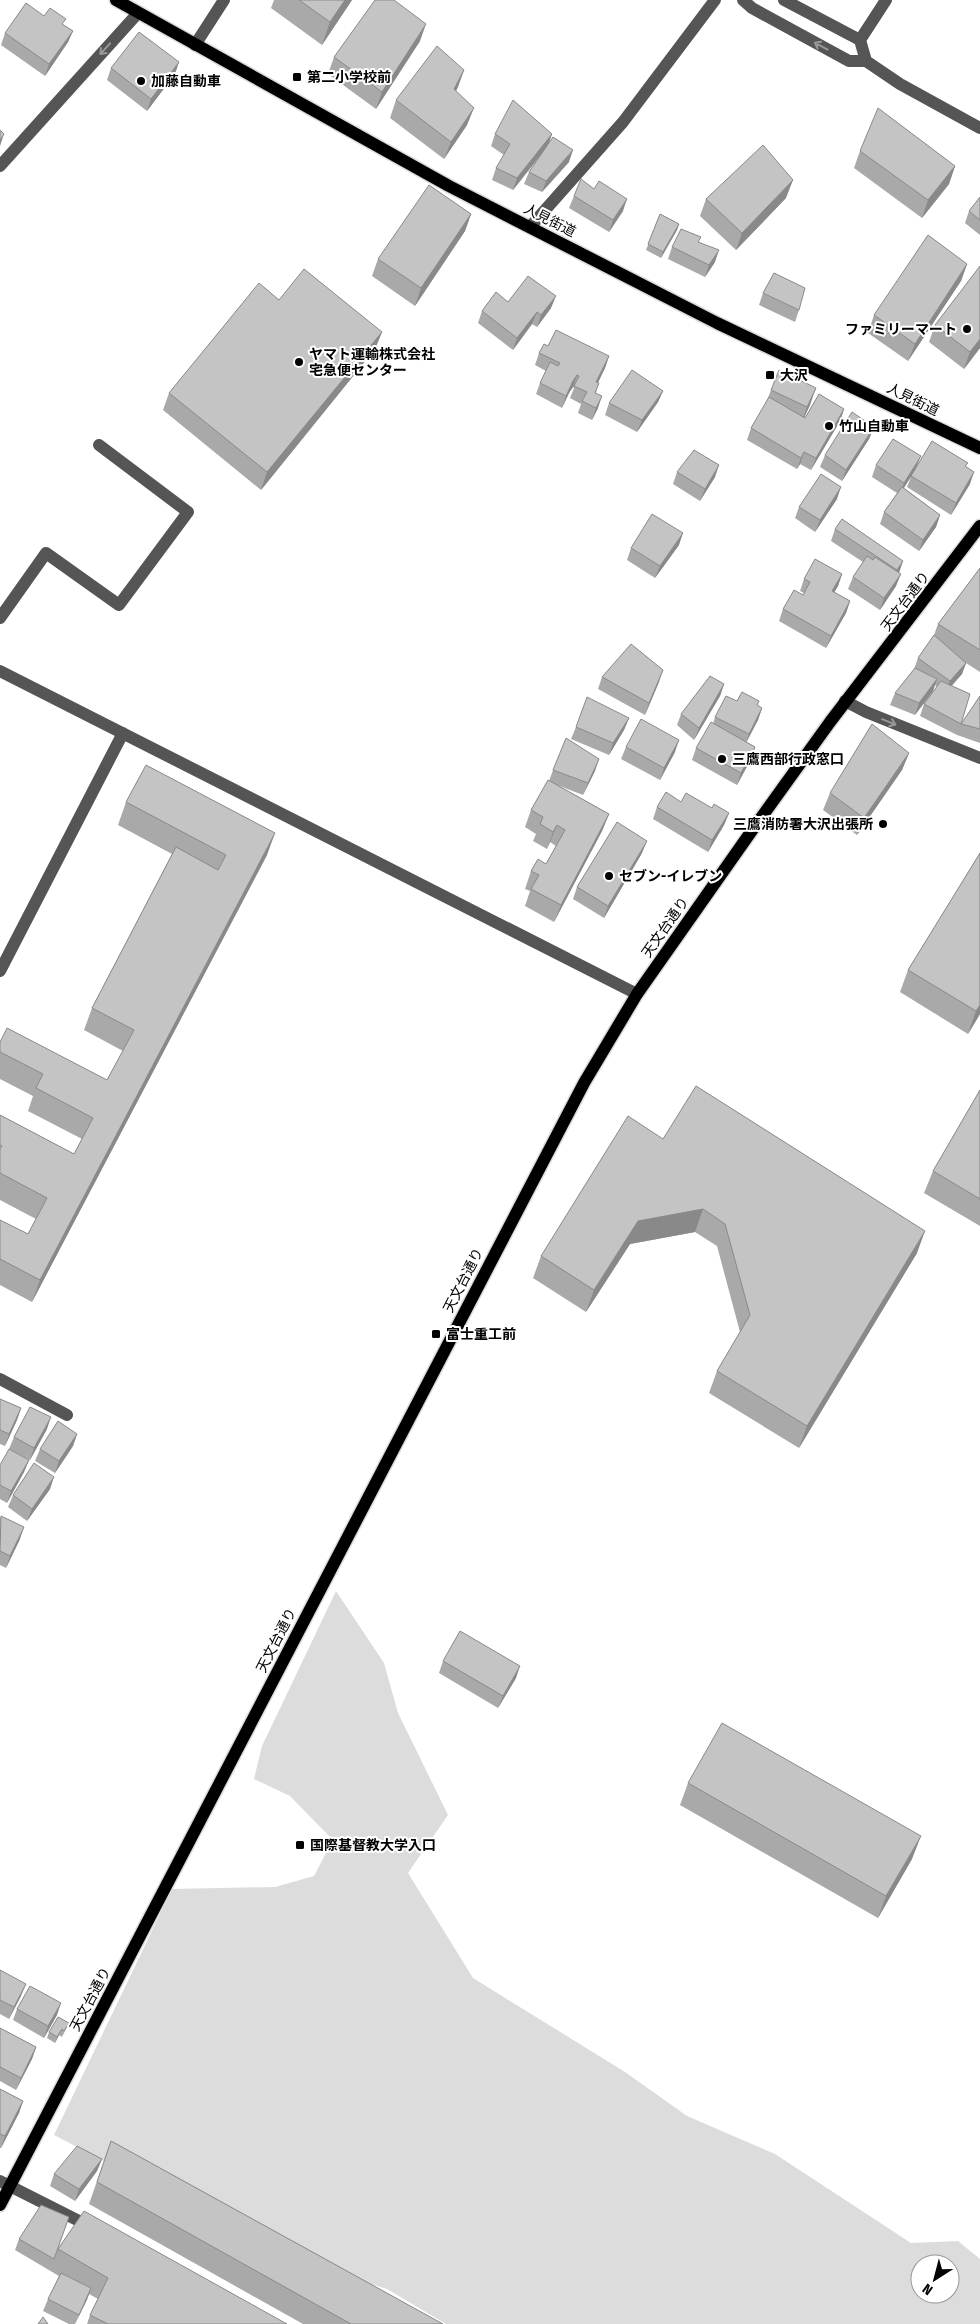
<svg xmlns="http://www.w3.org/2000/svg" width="980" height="2324" font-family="'Fira Sans Condensed','Noto Sans JP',sans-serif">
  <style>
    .green { fill: #dcdcdc; fill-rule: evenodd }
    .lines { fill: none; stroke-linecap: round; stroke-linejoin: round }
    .major-casing { stroke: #dbdbdb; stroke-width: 15 }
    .minor { stroke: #555; stroke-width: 12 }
    .major { stroke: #000; stroke-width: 12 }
    .wall { fill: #a9a9a9 }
    .shaded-wall { fill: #898989 }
    .building { fill: #c4c4c4; stroke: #898989 }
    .oneway { stroke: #999 }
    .poi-dot { fill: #000; stroke: #fff; stroke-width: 2 }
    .labels { text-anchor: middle; stroke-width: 4; stroke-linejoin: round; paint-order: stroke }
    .poi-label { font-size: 14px; font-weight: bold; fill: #000; stroke: #fff; text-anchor: start }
    .street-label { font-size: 14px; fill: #000; stroke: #fff }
  </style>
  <rect width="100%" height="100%" fill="#fff"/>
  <!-- green -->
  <path class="green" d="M336,1591L384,1663L398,1713L448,1815L408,1873L473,1978L625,2072L687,2116L775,2154L911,2243L958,2241L980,2259V2324H446L387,2289L295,2261L54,2135L172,1889L275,1887L314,1876L326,1853L330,1837L290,1796L254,1779L262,1746ZM920,2264H950V2294H920Z"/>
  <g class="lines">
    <!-- major casing -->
    <g class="major-casing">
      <path id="major" d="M116,0L449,186L717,323L980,448
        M0,2205L584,1083L637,994L753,829L830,722L980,526"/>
    </g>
    <!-- minor -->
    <path class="minor" d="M743,0L752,8L849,61H866L900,84L980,128
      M784,0L860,40
      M195,45L224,0
      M866,61L860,40L886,0
      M0,166L138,13
      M530,227L623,122L715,0
      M0,618L46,553L119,605L188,512L99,445
      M0,671L637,994
      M845,701L866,712L980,758
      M0,971L123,733
      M0,1379L67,1415
      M0,2181L91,2227"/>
    <!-- major -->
    <use href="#major" class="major"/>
  </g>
  <!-- wall -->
  <path class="wall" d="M274,0H352L322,45L271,8Z
    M44,16L64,25L73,31L68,42L45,76L1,45L5,33Z
    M420,41L376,109L328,74L334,57Z
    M111,68L175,74L147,111L107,80Z
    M464,70L456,91L467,125L444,159L390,118L396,100Z
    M495,134H552L549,143L569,162L542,192L524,184L529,172L541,155L513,190L492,180L496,168L504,155L491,146Z
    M860,151L955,166L949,184L922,218L854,168Z
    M594,189L623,211L609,232L569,208L574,196Z
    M980,197V235L965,223L969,211Z
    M786,198L736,250L700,216L706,199Z
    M471,214L465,231L415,306L372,276L378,259Z
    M660,214L679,224L677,230L661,258L646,250Z
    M699,242L715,262L705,277L668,259L672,247Z
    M967,264L961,281L908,361L868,333L874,315Z
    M763,293L799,310L795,322L759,305Z
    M279,300L382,332L375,349L261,490L163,410L169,393Z
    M508,302L551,308L537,327L532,324L513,350L478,323L482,311Z
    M935,325L980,348L964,369L929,342Z
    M548,346L609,356L605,368L598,383L596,393L598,408L592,420L578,413L581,404L570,398L574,388L573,387L569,393L562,408L536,394L540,383L546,371L535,365L539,353Z
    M771,390L810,405L804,418H805L844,409L840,421L811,470L800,464L797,469L747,440L751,428L766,403Z
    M663,391L658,402L637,432L605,415L609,403Z
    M874,427L869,439L842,481L820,467L825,455Z
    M876,465L966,467L970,484L951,515L907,487L911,477L904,488L940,515L936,527L919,551L880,524L884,512L897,493L872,477Z
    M677,472L715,477L700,501L673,484Z
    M837,499L815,532L795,518L799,507Z
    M835,529L903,561L899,573L896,586L880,610L848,589L853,577L863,562L831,541Z
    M679,545L655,578L627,560L631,548Z
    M980,568V672L966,663L962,674L952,686L961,724L980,696V743L957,735L920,716L924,704L937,687L935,685L933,691L915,715L890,705L895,693L914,669L918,658L934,635L938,624Z
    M842,574L838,586L834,592L850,601L846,613L826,648L779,621L783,609L803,595L804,593L800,591L804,579Z
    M602,677L659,682L645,715L598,689Z
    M724,684L720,696L694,740L677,725L681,714Z
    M737,701H759L757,705L762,708L758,720L746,742L755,747L751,759L737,785L692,760L696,748L713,724L715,717Z
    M629,718L624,730L609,755L571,739L576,727Z
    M626,747L675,752L660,780L621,759Z
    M909,753L902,770L857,835L823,810L830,793Z
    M553,770L595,771L583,795L557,785L609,814L602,831L554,922L525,906L530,891L525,889L531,871L546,864L556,846L550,842L547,849L533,841L536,834L525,827L531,810L549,781Z
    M126,802L267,855L32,1302L0,1285V1220L28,1234L36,1219L0,1200V1115L74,1154L82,1139L28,1111L33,1096L0,1079V1042L107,1080L123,1051L84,1030L92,1008L172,854L118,825Z
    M681,802L712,808L729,813L724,825L708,852L653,819L657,807Z
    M642,853L604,918L573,899L577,887Z
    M980,853V1014L968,1034L900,992L908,970Z
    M980,1090V1226L924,1193L933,1171Z
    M663,1139L917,1253L799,1448L709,1393L717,1371L740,1332L717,1246L695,1232L630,1244L586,1312L533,1278L541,1256Z
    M0,1399L21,1408L17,1420L5,1446L0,1444Z
    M47,1429L30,1460L9,1449L14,1437Z
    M77,1434L73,1446L55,1473L35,1461L40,1449Z
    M29,1460L24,1472L7,1503L0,1499V1465Z
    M50,1489L27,1521L8,1507L13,1495Z
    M0,1517L20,1539L6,1568L0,1565Z
    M443,1661L516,1678L498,1708L439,1673Z
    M688,1783L912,1859L878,1918L680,1805Z
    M0,1970L21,1996L9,2019L0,2014Z
    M17,2009L57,2015L44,2038L13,2020Z
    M69,2023L62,2037L59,2035L55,2043L47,2038L49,2032Z
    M0,2028L36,2047L32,2059L16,2090L0,2081Z
    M0,2089L23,2101L19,2113L1,2148H0Z
    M111,2141L443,2324H303L89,2204Z
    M102,2159L97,2171L75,2201L50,2186L54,2174Z
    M19,2239L58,2249L287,2324H87L90,2315L98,2299L89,2294L75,2324H69L43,2311L48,2299L59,2276L15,2250Z"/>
  <!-- shaded-wall -->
  <path class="shaded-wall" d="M345,0H352L322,45L330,22Z
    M426,24L420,41L376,109L382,92Z
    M73,31L68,42L45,76L49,64Z
    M179,62L175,74L147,111L151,99Z
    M464,70L458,87L448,107L454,89Z
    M474,108L467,125L444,159L451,142Z
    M4,134L0,146V140Z
    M552,134L548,145L513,190L517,178Z
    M573,150L569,162L542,192L546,181Z
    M955,166L949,184L922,218L928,200Z
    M793,180L786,198L736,250L742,233Z
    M627,199L623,211L609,232L613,220Z
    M471,214L465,231L415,306L421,288Z
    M679,224L677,230L661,258L663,252Z
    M719,250L715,262L705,277L709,265Z
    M967,264L961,281L908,361L915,344Z
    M556,296L551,308L537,327L541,315Z
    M537,312L532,324L513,350L517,338Z
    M382,332L375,349L261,490L267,472Z
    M980,339V348L964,369L970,352Z
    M609,356L605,368L592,394L596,382Z
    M577,375L573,387L569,393L562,408L566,396L573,381Z
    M816,388L810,405L801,424L807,407Z
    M663,391L658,402L637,432L642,420Z
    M602,396L598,408L592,420L596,408Z
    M844,409L840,421L811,470L816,458Z
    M874,427L869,439L842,481L846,470Z
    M804,452L800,464L797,469L801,458Z
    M921,456L916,468L900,494L904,483Z
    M719,465L715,477L700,501L705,489Z
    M974,472L970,484L951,515L956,503Z
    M841,487L837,499L815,532L820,520Z
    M940,515L936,527L919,551L923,540Z
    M683,533L679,545L655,578L660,566Z
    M903,561L899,572L892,582L897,570Z
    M842,574L838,586L828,603L832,591Z
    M901,574L896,586L880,610L884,598Z
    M850,601L846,613L826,648L831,636Z
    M966,663L962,674L945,692L950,681Z
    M663,670L659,682L645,715L649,703Z
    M937,679L933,691L915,715L919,703Z
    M724,684L720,696L694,740L699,728Z
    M762,708L758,720L745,745L749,734Z
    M629,718L624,730L609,755L613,743Z
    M679,740L675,752L660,780L664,768Z
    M755,747L751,759L737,785L741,773Z
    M909,753L902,770L857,835L864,818Z
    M599,759L595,771L583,795L588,783Z
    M729,813L724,825L708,852L712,840Z
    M609,814L602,831L554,922L561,905Z
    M557,825L550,842L547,849L553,832Z
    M275,833L267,855L32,1302L40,1280Z
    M647,841L642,853L604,918L608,906Z
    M980,1005V1014L968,1034L976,1011Z
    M703,1209L695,1232L630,1244L586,1312L594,1290L638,1221Z
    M925,1231L917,1253L799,1448L807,1426Z
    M21,1408L17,1420L5,1446L9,1434Z
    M51,1417L47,1429L30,1460L34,1448Z
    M77,1434L73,1446L55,1473L59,1461Z
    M29,1460L24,1472L7,1503L11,1491Z
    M54,1477L50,1489L27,1521L32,1509Z
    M24,1527L20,1539L6,1568L10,1556Z
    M520,1666L516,1678L498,1708L503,1696Z
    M921,1836L912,1859L878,1918L886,1896Z
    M26,1984L21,1996L9,2019L14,2007Z
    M61,2003L57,2015L44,2038L48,2026Z
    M62,2029L55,2043L57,2037Z
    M36,2047L32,2059L16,2090L21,2078Z
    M23,2101L19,2113L1,2148L5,2136Z
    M102,2159L97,2171L75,2201L79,2189Z
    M91,2288L87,2300L75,2324Z"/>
  <!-- building -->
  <path class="building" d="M299,0H345L330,22Z
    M375,0H394L426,24L382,92L334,57Z
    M26,3L44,16L50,8L66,19L62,24L73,31L49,64L5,33Z
    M139,32L179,62L151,99L111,68Z
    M437,46L464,70L454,89L474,108L451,142L396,100Z
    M513,100L552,134L517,178L496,168L510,144L495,134Z
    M878,108L955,166L928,200L860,151Z
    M0,130L4,134L0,140Z
    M553,137L573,150L546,181L529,172Z
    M763,145L793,180L742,233L706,199Z
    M581,179L594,189L599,181L627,199L613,220L574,196Z
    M429,185L471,214L421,288L378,259Z
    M980,197V220L969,211Z
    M660,214L679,224L663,252L648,244Z
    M681,229L701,237L698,242L719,250L709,265L672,247Z
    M928,235L967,264L915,344L874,315Z
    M980,266V339L970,352L935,325Z
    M304,269L382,332L267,472L169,393L259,283L279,300Z
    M774,273L805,288L799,310L763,293Z
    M528,276L556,296L541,315L537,312L517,338L482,311L496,292L508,302Z
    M556,330L609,356L596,382L599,383L595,393L602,396L596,408L582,401L587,392L574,386L579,376L577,375L573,381L566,396L540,383L550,362L558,366L560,363L539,353L544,344L548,346Z
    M632,370L663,391L642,420L609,403Z
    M779,370L816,388L807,407L771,390Z
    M819,394L844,409L816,458L804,452L801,458L751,428L769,397L805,418Z
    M852,412L874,427L846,470L825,455Z
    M893,439L921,456L904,483L876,465Z
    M932,441L968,463L965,466L974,472L956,503L911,476Z
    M694,450L719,465L705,489L677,472Z
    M821,474L841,487L820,520L799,507Z
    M902,487L940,515L923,540L884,512Z
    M652,514L683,533L660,566L631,548Z
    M842,519L903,561L897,570L835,529Z
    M867,556L873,560L875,557L901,574L884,598L853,577Z
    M815,559L842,574L832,591L850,601L831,636L783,609L794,590L803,595L810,582L804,579Z
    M980,568V650L938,624Z
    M934,635L966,663L950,681L918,658Z
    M631,644L663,670L649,703L602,677Z
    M915,668L937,679L919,703L895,693Z
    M710,676L724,684L699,728L681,714Z
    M941,681L970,694L961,724L980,696V729L961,724L924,704Z
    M742,692L759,701L757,705L762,708L749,734L715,717L726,696L737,701Z
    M587,697L629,718L613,743L576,727Z
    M641,719L679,740L664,768L626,747Z
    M711,722L755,747L741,773L696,748Z
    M872,724L909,753L864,818L830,793Z
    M566,738L599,759L588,783L553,770Z
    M146,765L275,833L40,1280L0,1259V1220L28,1234L47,1198L0,1173V1149L2,1146L0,1145V1115L74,1154L93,1118L36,1088L43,1074L0,1052V1042L7,1028L107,1080L134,1030L92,1008L176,847L218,870L226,855L126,802Z
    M548,780L609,814L561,905L531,889L539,875L531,871L538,859L546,864L565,830L557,825L553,832L540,824L543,817L531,810Z
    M666,792L681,802L686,793L712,808L714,804L729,813L712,840L657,807Z
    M617,822L647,841L608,906L577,887Z
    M980,853V1005L976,1011L908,970Z
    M696,1086L925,1231L807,1426L717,1371L750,1315L725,1224L703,1209L638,1221L594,1290L541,1256L628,1116L663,1139Z
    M980,1090V1199L933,1171Z
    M0,1399L21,1408L9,1434L0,1430Z
    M30,1407L51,1417L34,1448L14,1437Z
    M58,1421L77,1434L59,1461L40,1449Z
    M9,1449L29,1460L11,1491L0,1485V1465Z
    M34,1463L54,1477L32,1509L13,1495Z
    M1,1516L24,1527L10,1556L0,1551Z
    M460,1631L520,1666L503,1696L443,1661Z
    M722,1723L921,1836L886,1896L688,1783Z
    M0,1970L26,1984L14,2007L0,2000Z
    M30,1986L61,2003L48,2026L17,2009Z
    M58,2017L69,2023L64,2031L62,2029L57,2037L49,2032Z
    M0,2028L36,2047L21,2078L0,2067Z
    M0,2089L23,2101L5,2136L0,2134Z
    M111,2141L443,2324H351L97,2182Z
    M77,2146L102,2159L79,2189L54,2174Z
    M41,2205L69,2217L54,2259L19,2239Z
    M84,2211L287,2324H108L90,2315L108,2278L58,2249Z
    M61,2273L91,2288L79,2315L48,2299Z
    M43,2317L48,2324H38Z"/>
  <!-- one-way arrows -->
  <defs><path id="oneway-shaft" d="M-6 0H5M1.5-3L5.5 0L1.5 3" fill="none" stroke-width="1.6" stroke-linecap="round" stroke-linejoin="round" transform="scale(1.25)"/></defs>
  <g class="oneway">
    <use href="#oneway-shaft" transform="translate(821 46) rotate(-152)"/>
    <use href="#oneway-shaft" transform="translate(105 49) rotate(132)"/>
    <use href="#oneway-shaft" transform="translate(889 722) rotate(22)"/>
  </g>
  <!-- markers -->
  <g class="poi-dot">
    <rect x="292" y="72" width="10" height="10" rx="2.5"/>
    <circle cx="141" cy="81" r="5"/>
    <circle cx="967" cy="329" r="5"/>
    <circle cx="299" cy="362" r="5"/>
    <rect x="765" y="370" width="10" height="10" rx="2.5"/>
    <circle cx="829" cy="426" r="5"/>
    <circle cx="722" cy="759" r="5"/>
    <circle cx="883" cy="824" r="5"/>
    <circle cx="609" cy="876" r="5"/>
    <rect x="431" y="1329" width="10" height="10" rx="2.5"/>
    <rect x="295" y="1840" width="10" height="10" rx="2.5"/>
  </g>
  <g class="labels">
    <!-- poi labels -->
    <g class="poi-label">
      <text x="307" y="82">第二小学校前</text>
      <text x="151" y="86">加藤自動車</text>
      <text x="957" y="334" text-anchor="end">ファミリーマート</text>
      <text x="309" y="359">ヤマト運輸株式会社<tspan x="309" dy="16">宅急便センター</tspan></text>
      <text x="780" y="380">大沢</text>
      <text x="839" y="431">竹山自動車</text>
      <text x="732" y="764">三鷹西部行政窓口</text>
      <text x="873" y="829" text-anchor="end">三鷹消防署大沢出張所</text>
      <text x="619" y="881">セブン-イレブン</text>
      <text x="446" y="1339">富士重工前</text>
      <text x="310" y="1850">国際基督教大学入口</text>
    </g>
    <!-- street labels -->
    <g class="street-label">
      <text transform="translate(550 220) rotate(27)" y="5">人見街道</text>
      <text transform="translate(913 399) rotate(26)" y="5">人見街道</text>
      <text transform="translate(905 601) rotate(-53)" y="5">天文台通り</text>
      <text transform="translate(665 927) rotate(-55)" y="5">天文台通り</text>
      <text transform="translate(463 1280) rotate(-63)" y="5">天文台通り</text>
      <text transform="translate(276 1640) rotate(-63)" y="5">天文台通り</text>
      <text transform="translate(90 1999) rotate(-62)" y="5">天文台通り</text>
    </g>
  </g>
  <!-- north arrow -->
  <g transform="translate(935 2279) rotate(216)"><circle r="24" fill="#ffffff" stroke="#999999"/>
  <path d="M0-4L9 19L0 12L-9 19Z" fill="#000000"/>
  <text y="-8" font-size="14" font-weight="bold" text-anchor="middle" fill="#000000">N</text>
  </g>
</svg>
